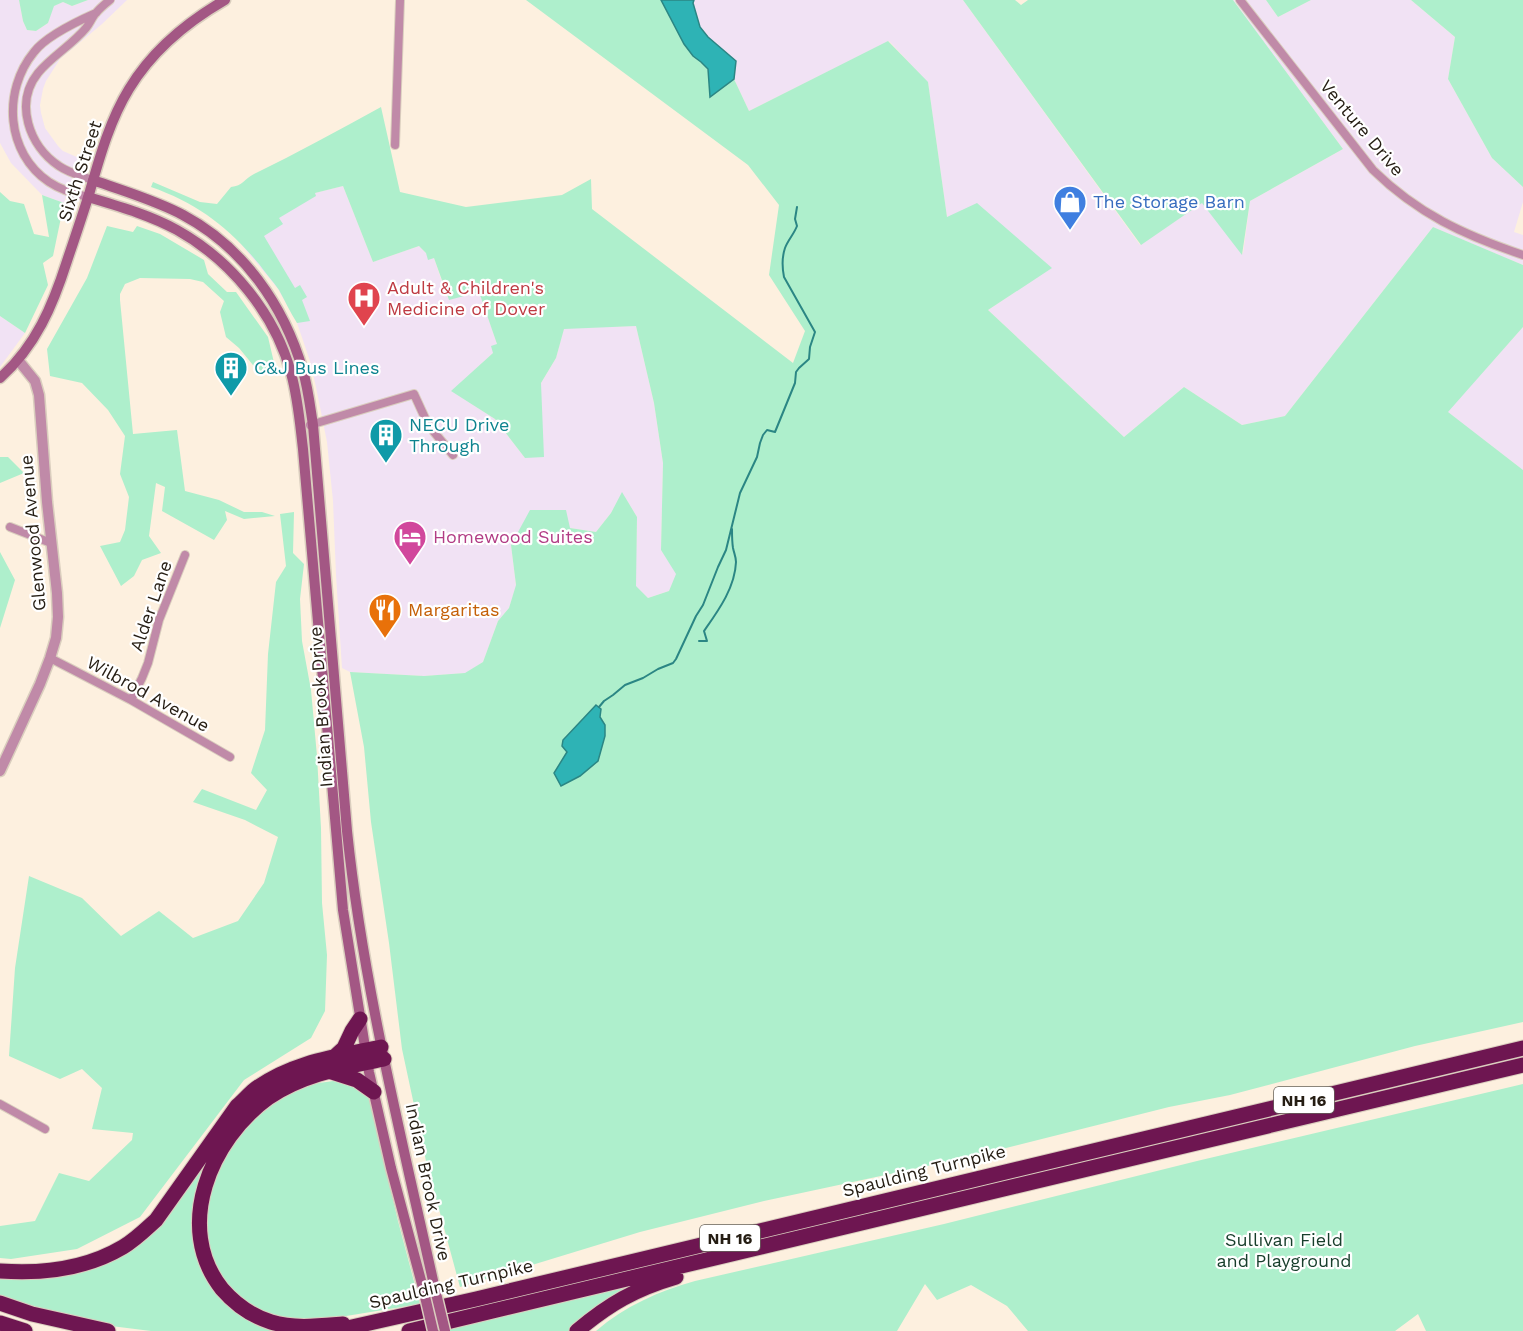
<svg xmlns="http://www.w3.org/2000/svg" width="1523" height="1331" font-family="'Work Sans',sans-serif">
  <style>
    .commercial { fill: #f1e2f4 }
    .green { fill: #aeefcc }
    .water { fill: #2eb3b5; stroke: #2b8684; stroke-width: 1.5 }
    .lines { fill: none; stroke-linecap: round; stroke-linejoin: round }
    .stream { stroke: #2b8684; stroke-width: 2 }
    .minor-casing { stroke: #dacebe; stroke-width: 10 }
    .tertiary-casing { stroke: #dacebe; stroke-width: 13 }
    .secondary-casing { stroke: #dacebe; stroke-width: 13 }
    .motorway-casing { stroke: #dacebe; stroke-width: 17 }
    .minor { stroke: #c08aa8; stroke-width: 8 }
    .tertiary { stroke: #c08aa8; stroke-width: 10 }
    .secondary { stroke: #a35784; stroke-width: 10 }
    .motorway { stroke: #6e1651; stroke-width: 15 }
    .secondary-bridge-casing { stroke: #dacebe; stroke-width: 13; stroke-linecap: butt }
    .secondary-bridge { stroke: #a35784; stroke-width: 10 }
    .labels { text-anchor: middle; stroke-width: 4.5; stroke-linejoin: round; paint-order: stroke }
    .shield { fill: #fff; stroke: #66615a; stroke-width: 1.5 }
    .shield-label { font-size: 16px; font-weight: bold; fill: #251d13 }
    .street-label { font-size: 18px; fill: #251d13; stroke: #fff }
    .shop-label { font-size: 18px; fill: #366cbe; stroke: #fff; text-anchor: start }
    .health-label { font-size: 18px; fill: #be3a42; stroke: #fff; text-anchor: start }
    .culture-label { font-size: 18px; fill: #0d838f; stroke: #fff; text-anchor: start }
    .hotel-label { font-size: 18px; fill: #b23c85; stroke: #fff; text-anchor: start }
    .food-label { font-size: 18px; fill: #c56008; stroke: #fff; text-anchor: start }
    .park-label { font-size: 18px; fill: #173e2b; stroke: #fff }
  </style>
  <rect width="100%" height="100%" fill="#fdf0df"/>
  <!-- commercial -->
  <path class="commercial" d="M0,0H19L23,21L27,30L36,31L48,23L53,6L63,2L72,6L88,0H127L102,24L60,59L46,81L43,89L40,105L41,113L45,128L58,146L63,151L79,158L64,203L42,195L11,163L0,143Z
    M694,0H963L1140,245L1203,202L1243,254L1250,201L1343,149L1233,0H1266L1278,17L1311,0H1411L1455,37L1448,79L1492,158L1523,187V202L1514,232L1523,235V265L1433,227L1285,416L1242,425L1184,387L1124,437L988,310L1051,268L947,217L928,83L889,41L749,111L734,79L736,61L708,37L700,27L693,3Z
    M343,186L373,262L419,246L426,253L434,258L447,297L479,291L497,344L493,353L452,391L495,419L525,458L541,412V383L556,358L564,328L636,326L654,403L663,463L661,550L677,574L669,591L648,598L635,586L637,517L622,493L611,513L596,532L570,528L511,545L516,586L509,608L498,621L483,662L466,673L424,676L350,672L342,668L336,575L333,501L327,442L316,387L310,361L297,323L278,289L241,244L279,202Z
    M0,316L25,333L0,367Z
    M1523,327V470L1447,412Z"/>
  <!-- green -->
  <path class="green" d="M19,0H88L72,6L63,2L54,6L48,23L36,31L27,30L23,21Z
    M526,0H661L684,44L693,56L701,62L708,69L710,97L734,79L749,111L888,41L928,82L947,217L977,203L1052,268L988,310L1124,437L1184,387L1242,425L1285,416L1433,227L1523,265V327L1448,412L1523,470V1022L1415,1046L1230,1095L1169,1107L974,1156L764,1201L640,1232L460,1287L426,1161L402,1049L389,943L371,822L364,747L350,672L424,676L465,673L483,662L498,621L509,608L516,585L511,545L530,510H566L570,528L596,532L611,513L622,492L637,517L636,586L648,598L669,591L676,574L661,550L663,463L654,403L636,326L564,329L556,358L541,383L544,457L525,458L495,419L451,391L493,353L491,346L497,344L479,292L449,300L434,258L428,260L426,253L419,246L373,262L343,186L315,193L316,196L279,218L283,224L264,236L295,288L300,285L307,297L302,300L310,321L297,323C290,312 285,301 279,290C273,281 265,273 259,264C228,227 197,203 151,187L153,182L200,202L217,204L231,187C243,186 244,179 254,174C297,153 339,130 381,107L400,192L466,207L562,195L591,179L592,209L793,363L805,331L769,275L779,205L748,165Z
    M963,0H1015L1021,5L1028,0H1233L1343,149L1250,201L1242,255L1202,203L1141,245Z
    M1266,0H1311L1278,17Z
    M1411,0H1523V187L1492,158L1448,79L1455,37Z
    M0,192L10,201L24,204L34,234L49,237L42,195L64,203L53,256L43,263L48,285L25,333L0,316Z
    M107,226L133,232L137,226L160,234L204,260L208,274L227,292H236L268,337L275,367L262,376L239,348L226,337L220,312L224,301L203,282L190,279L140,278L125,284L120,294V300L133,434L177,430L185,491L219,500L244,512H262L275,516L244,519L225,511L227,520L214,540L162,511L165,487L156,483L149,536L161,553L142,560L134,576L121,586L100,546L120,542L125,530L129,497L120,474L125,436L108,410L82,383L50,376L47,349L87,278Z
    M0,457H8L24,473L0,483Z
    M294,512L293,553L304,564L300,599L302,641L311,690L317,756L321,828L322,903L327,955L325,1011L311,1038L244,1080L140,1217L77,1249L11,1259L0,1258V1226L35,1221L59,1173L89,1181L132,1140L133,1133L92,1129L102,1088L82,1069L60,1079L9,1056L15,968L29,876L82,898L121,936L159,911L193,938L238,921L264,883L278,837L245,820L193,802L202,789L256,810L267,790L251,773L265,730L268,654L276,582L286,566L280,514Z
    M0,552L15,580L0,628Z
    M333,1081L354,1083L369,1097L398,1221L420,1304L303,1323L283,1321L237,1299L212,1264L204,1214L220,1163L241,1131L270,1105L292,1091L312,1084Z
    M1523,1084V1331H1426L1418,1314L1395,1331H1028L1007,1306L971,1285L937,1300L925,1284L897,1331H596C625,1306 659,1291 695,1281L944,1224L1197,1161Z
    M279,1087L206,1173L207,1270L276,1331H151L111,1326L0,1298V1278L127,1247L241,1111L265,1090Z
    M633,1285L572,1331H450V1329Z"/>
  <!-- water -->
  <path class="water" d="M661,0H694L693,3L700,27L708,37L736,61L734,79L710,97L708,69L701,62L693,56L684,44Z
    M596,705L601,709L600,717L605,725V736L598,761L580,776L561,786L554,773L567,752L562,746L563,740Z"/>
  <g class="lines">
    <!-- stream -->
    <path class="stream" d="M699,641H707L704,631C718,611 735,588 736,562C736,557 734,553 733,548C732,542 732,535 732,529
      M599,707L604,701L613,695L625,685L643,678L658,669L673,663L676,659L696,616L703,605L718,567L726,550L740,493L757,457L760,443L763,435L767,430L775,432L795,383L796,372L799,368L809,359L810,347L815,332L784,277C782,267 782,257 785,248C788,240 794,234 797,226L795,219L797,207"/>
    <!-- minor casing -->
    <g class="minor-casing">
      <path id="minor" d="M1240,0L1373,170C1418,214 1464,235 1523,255
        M395,145L400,0
        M93,180C81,176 69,173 59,166C29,146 14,103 38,73C52,56 72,45 86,28C90,23 92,17 96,13C100,8 105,4 110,0
        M88,197C74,194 61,190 49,182C6,153 2,91 34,52C46,36 78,21 96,13
        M310,425L414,394L425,418L434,432L453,455
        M10,527L51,543
        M50,658L131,700L230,757
        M131,700L142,678L148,663L159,620L185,555
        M0,1104L45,1129"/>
    </g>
    <!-- tertiary casing -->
    <g class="tertiary-casing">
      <path id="tertiary" d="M0,771L40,684L50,658L56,638L58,617L57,593L47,502L39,395L35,381L18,360"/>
    </g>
    <!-- secondary casing -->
    <g class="secondary-casing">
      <path id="secondary" d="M93,180C123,191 155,200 183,215C243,247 284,305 303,371C308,388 310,406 313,425L347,831C363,985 401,1135 434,1285
        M88,197C118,206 150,215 177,230C231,260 275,314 291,373C298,398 300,424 303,449L343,910L369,1072L391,1168L423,1288
        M0,378C36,346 53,305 67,261C75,237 83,214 90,191C100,156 110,120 129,89C152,51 187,22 225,0"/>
    </g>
    <!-- motorway casing -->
    <g class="motorway-casing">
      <path id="motorway" d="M333,1058L344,1048L352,1031L360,1019
        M332,1072L357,1080L374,1092
        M0,1271C42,1274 86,1269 123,1247C135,1240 145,1230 156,1220L237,1106C243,1101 248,1095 254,1090C291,1062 338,1056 381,1047
        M0,1303L32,1314L108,1331
        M0,1323L25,1331
        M343,1324C319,1326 294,1329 271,1322C252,1316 235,1304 222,1289C173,1227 211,1139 268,1098C302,1074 345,1067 384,1059
        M334,1331L476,1299L1523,1048
        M409,1331L1523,1065
        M577,1331C609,1304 635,1289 676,1277"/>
    </g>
    <!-- minor -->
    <use href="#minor" class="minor"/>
    <!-- tertiary -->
    <use href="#tertiary" class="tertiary"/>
    <!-- secondary -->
    <use href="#secondary" class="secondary"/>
    <!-- motorway -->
    <use href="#motorway" class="motorway"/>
    <!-- secondary-bridge casing -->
    <g class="secondary-bridge-casing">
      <path id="secondary-bridge" d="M434,1285L445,1331
        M423,1288L433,1331"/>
    </g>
    <!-- secondary-bridge -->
    <use href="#secondary-bridge" class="secondary-bridge"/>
  </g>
  <!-- icons -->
  <defs>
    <g id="shop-pin" transform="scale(1.725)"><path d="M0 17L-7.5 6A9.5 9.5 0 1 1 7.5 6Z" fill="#3f7fe0" stroke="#fff"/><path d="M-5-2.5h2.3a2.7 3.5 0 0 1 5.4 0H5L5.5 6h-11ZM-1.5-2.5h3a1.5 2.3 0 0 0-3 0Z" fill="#fff"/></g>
    <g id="hospital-pin" transform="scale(1.725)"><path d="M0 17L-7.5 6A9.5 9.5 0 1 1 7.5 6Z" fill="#e0444e" stroke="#fff"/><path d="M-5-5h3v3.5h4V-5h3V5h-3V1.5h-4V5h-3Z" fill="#fff"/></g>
    <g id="building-pin" transform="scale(1.725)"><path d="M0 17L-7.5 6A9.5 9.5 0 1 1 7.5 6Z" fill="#0f9aa8" stroke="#fff"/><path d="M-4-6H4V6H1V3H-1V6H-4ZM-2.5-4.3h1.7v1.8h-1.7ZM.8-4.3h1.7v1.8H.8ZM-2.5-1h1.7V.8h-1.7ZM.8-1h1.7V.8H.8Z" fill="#fff"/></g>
    <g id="hotel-pin" transform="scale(1.725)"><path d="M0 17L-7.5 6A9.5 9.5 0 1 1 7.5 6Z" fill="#d1479c" stroke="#fff"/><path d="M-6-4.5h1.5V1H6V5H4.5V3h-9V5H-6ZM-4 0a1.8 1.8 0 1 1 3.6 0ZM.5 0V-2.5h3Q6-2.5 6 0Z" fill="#fff"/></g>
    <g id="restaurant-pin" transform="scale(1.725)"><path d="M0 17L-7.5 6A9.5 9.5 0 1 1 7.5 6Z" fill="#e8710a" stroke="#fff"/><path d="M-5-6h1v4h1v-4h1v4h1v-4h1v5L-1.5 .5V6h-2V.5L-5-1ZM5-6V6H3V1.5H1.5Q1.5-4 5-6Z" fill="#fff"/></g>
  </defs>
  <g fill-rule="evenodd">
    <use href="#shop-pin" x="1070" y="202"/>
    <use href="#hospital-pin" x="364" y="298"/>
    <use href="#building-pin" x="231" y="368"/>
    <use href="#building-pin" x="386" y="435"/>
    <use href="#hotel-pin" x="410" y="537"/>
    <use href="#restaurant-pin" x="385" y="610"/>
  </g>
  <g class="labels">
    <!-- shield labels -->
    <g class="shield">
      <rect x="1274" y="1087" width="60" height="26" rx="4.5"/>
      <rect x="700" y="1225" width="60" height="26" rx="4.5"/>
    </g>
    <g class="shield-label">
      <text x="1304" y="1106">NH 16</text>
      <text x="730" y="1244">NH 16</text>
    </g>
    <!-- street labels -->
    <g class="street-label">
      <text transform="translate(1362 128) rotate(50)" y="6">Venture Drive</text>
      <text transform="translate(80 171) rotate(-72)" y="6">Sixth Street</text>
      <text transform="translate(33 533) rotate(-95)" y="6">Glenwood Avenue</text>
      <text transform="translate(151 606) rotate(-71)" y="6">Alder Lane</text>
      <text transform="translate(148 694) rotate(29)" y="6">Wilbrod Avenue</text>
      <text transform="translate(321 707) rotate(-94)" y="6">Indian Brook Drive</text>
      <text transform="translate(924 1171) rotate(-14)" y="6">Spaulding Turnpike</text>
      <text transform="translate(428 1182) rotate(78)" y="6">Indian Brook Drive</text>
      <text transform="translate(451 1284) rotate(-13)" y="6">Spaulding Turnpike</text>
    </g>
    <!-- shop labels -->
    <g class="shop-label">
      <text x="1093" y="208">The Storage Barn</text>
    </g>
    <!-- health labels -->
    <g class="health-label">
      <text x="387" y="294">Adult &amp; Children's<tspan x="387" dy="21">Medicine of Dover</tspan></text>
    </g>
    <!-- culture labels -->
    <g class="culture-label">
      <text x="254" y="374">C&amp;J Bus Lines</text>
      <text x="409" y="431">NECU Drive<tspan x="409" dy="21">Through</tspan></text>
    </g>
    <!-- hotel labels -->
    <g class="hotel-label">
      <text x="433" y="543">Homewood Suites</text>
    </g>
    <!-- food labels -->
    <g class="food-label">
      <text x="408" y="616">Margaritas</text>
    </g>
    <!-- park labels -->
    <g class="park-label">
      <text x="1284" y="1246">Sullivan Field<tspan x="1284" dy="21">and Playground</tspan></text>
    </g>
  </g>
</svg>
